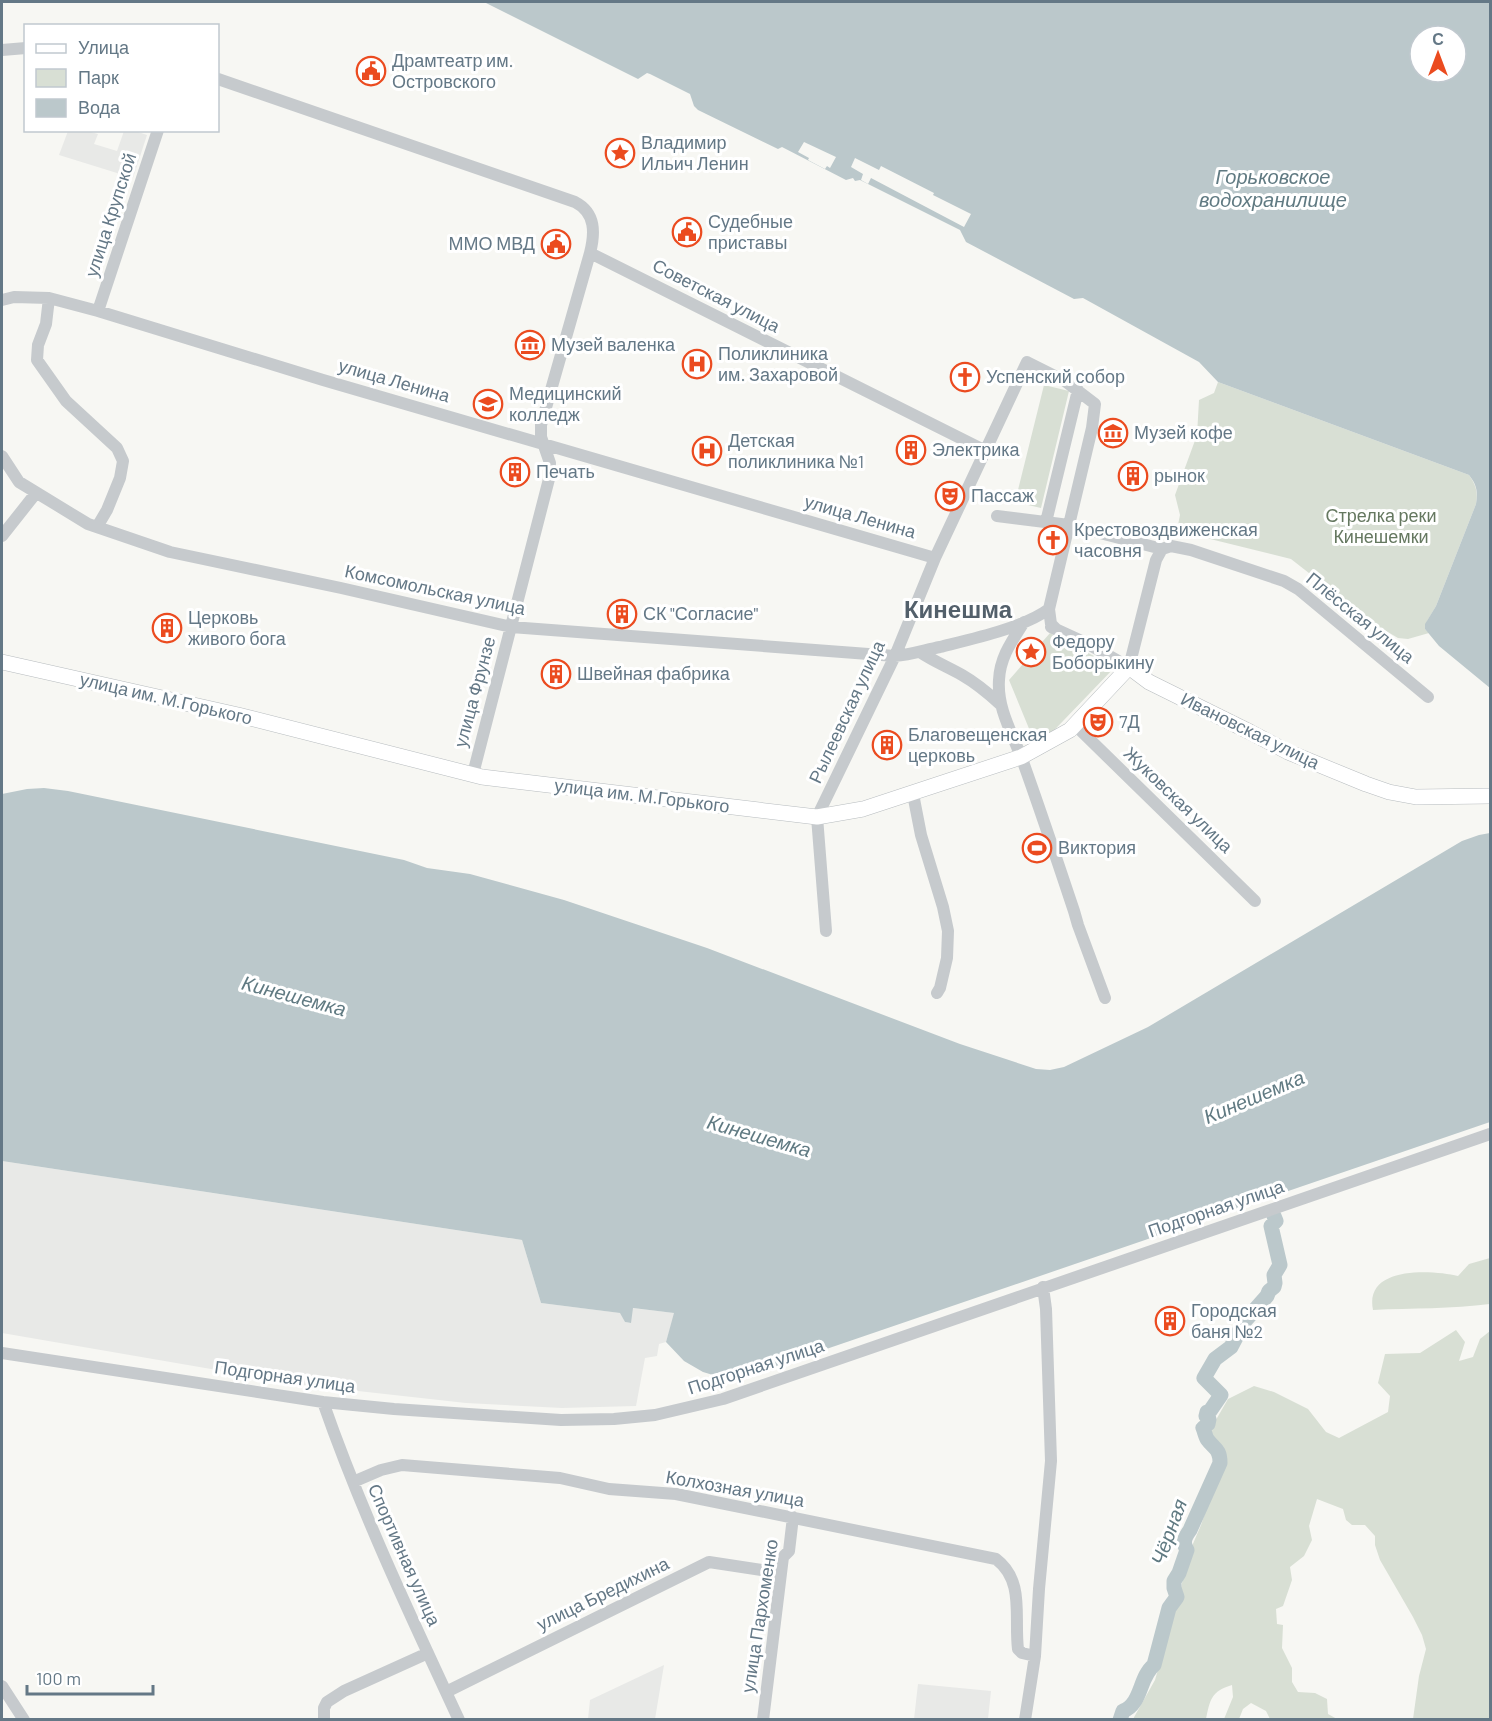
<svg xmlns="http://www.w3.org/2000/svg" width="1492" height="1721" font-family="Barlow,sans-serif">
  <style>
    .built { fill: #e8e9e7 }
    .green { fill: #d8dfd4 }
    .water { fill: #bbc8cb; fill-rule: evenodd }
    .pier { fill: #f7f7f3 }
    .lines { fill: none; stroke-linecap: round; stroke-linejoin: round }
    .river { stroke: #bbc8cb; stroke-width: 15 }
    .major-casing { stroke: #b7bcbf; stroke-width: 16 }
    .minor { stroke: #c6cacd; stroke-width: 12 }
    .major { stroke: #fff; stroke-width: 15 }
    .labels { text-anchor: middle; stroke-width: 6; stroke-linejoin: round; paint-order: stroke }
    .poi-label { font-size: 18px; fill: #647886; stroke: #fff; text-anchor: start }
    .street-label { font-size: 18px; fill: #647886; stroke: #fff }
    .park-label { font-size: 18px; fill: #657860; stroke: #fff }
    .water-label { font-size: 20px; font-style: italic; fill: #607a82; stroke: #fff }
    .district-label { font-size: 24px; font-weight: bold; fill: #53606b; stroke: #fff }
  </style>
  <rect width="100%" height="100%" fill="#f7f7f3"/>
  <!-- built -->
  <path class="built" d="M68,131H87L98,134L94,144L117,151L124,131H135L147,135L133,178L59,155Z
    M2,1161L522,1240L541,1303L621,1313L625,1322L630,1323L632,1308L675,1313L666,1342L659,1344L657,1356L645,1358L636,1406L562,1408L466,1403L304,1385L2,1333Z
    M664,1665L655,1719H588L590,1700Z
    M918,1684L991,1691L988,1719H914Z"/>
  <!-- green -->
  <path class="green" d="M1218,382L1469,475C1476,485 1478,492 1476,504L1436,606L1427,621L1425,629L1429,633L1408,639L1398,638L1374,624L1291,559L1198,536L1199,531L1178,525L1180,515L1175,495L1197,435L1199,400L1214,393Z
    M1044,385L1069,391L1041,508L1015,502Z
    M1050,633L1115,667L1037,748L1009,680Z
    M1490,1258V1304C1452,1309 1412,1308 1373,1310C1364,1266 1431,1270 1458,1276L1469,1264Z
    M1456,1330L1465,1342L1459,1361L1473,1357L1480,1339L1490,1331V1719H1413L1419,1676L1426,1649L1422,1635L1413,1617L1380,1560L1375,1545V1536L1365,1525H1352L1346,1520L1343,1509L1317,1499L1309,1526L1312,1540L1304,1556L1290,1567L1292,1580L1283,1606L1276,1609L1277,1624L1283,1625L1282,1648L1292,1668V1682L1298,1692L1315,1693L1327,1699L1328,1714L1337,1719H1270L1266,1711L1251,1703L1243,1709L1239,1719H1224L1233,1697L1232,1685C1211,1691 1210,1700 1206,1719H1133L1155,1680L1179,1596L1189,1553L1201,1525L1212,1493L1219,1468L1209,1451L1213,1425L1228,1399L1254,1386L1274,1392L1308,1409L1326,1432L1339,1438L1388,1412L1390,1396L1378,1383L1385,1354L1420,1353Z"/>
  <!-- water -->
  <path class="water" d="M484,2H1490V688L1439,646L1425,629V624L1436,606L1476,504C1478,492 1477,485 1469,475L1218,382L1199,362L1083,298L1074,299L966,242L960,230L860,180L855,181L853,178L846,180L782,147L778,149L698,110L694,106L690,94L650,74L647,73L638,79ZM1420,36H1456V72H1420Z
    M44,788L68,791L404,860L427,868L470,874L564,900L707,948L960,1044L1036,1069L1050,1070L1064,1067L1148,1027L1462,841L1479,835L1490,833V1122L733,1381L703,1372L684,1361L666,1342L674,1313L633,1308L631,1323L625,1322L620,1313L541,1303L522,1240L2,1161V794L27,789Z"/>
  <!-- pier -->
  <path class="pier" d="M804,142L836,157L830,168L827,166L825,169L808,160L809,158L798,152Z
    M855,158L879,170L881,166L934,193L933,195L971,214L964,227L871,178L868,184L861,180L863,174L851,167Z"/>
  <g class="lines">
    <!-- river -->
    <path class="river" d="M1120,1720L1123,1711C1142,1704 1139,1677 1154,1665L1169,1608L1177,1597L1174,1588V1581L1179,1573L1187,1550C1182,1542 1185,1537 1190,1530L1220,1463C1220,1448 1214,1449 1207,1439C1206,1438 1204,1430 1203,1428L1208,1424L1209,1419L1206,1416L1207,1412L1210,1411L1221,1395L1204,1378L1215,1359L1231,1347L1244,1322L1267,1296L1269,1291L1274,1287L1275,1283L1274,1275L1280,1265L1271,1226L1276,1221L1274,1216"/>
    <!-- major casing -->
    <g class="major-casing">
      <path id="major" d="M2,662L238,715L482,777L817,817L863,809L1021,757L1070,730L1129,667L1149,682L1250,732L1288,752L1366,784L1389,792L1416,797L1490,796"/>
    </g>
    <!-- minor -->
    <path class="minor" d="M2,50L26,48
      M218,79L575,202C596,213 595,233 590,253L541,425V437L550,463L549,479L473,774
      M590,253L986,451
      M49,298L46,324L38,345L37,360L66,401L117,448L123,461L120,478L107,510L97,527
      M2,300L14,297L49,298L98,311L323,380L935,558
      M98,311L158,130
      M2,456L19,482L88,524L170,552L341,588L511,627L895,656C910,655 925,650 940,647C972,639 1023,628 1049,609
      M997,516L1069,525L1162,549
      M1046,522L1078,390
      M2,536L36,493
      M1162,549L1171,546L1191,550L1284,581L1298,589L1428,697
      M1024,622C1012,641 1000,657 999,680C997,708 1012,733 1022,759C1040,809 1057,860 1074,911L1078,925L1105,998
      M1051,627L1088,644L1129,667L1156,560L1162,549
      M920,652C933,661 948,667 962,675C976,683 988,693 1000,704
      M1075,725L1255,901
      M913,794L921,835L943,907L948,931L947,958L940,988L937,993
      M826,931L817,817L895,656L935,558L1027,362L1065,381L1095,404L1092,428L1049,609L1051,624L1056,629
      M2,1353L323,1402L394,1409L561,1420L614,1419L655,1415L723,1399L1490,1134
      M323,1402C361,1511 410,1615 459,1720
      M353,1482L381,1470L402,1465L560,1478L609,1489L676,1494L996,1559C1025,1581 1014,1617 1018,1649L1022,1653L1035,1656
      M2,1686L24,1720
      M446,1692L709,1562L781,1573
      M324,1720V1708L327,1702L344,1691L428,1653
      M763,1720L783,1557L789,1551L793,1517
      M1025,1720L1035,1656L1039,1589L1051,1461L1046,1309L1043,1287"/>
    <!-- major -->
    <use href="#major" class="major"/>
  </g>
  <!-- icons -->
  <defs>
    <g id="civic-ring" transform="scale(1.5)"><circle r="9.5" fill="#fff" stroke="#eb4b1f" stroke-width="1.5"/><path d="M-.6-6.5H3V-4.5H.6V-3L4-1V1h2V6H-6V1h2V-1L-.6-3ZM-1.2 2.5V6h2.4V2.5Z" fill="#eb4b1f"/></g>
    <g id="sight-ring" transform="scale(1.5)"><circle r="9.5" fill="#fff" stroke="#eb4b1f" stroke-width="1.5"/><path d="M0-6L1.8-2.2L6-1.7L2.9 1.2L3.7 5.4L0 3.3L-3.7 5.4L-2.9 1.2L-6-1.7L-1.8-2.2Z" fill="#eb4b1f"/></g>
    <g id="museum-ring" transform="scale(1.5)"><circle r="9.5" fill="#fff" stroke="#eb4b1f" stroke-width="1.5"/><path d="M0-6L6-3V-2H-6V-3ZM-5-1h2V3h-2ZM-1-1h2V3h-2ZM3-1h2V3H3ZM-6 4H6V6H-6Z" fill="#eb4b1f"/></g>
    <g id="hospital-ring" transform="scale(1.5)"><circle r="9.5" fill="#fff" stroke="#eb4b1f" stroke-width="1.5"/><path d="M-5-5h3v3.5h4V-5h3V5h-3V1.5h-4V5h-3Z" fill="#eb4b1f"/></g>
    <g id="church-ring" transform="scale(1.5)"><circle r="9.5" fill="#fff" stroke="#eb4b1f" stroke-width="1.5"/><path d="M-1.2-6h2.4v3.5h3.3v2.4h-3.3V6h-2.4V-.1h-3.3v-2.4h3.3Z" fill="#eb4b1f"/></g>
    <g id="university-ring" transform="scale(1.5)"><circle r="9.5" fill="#fff" stroke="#eb4b1f" stroke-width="1.5"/><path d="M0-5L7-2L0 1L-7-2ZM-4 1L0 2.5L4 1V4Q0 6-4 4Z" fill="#eb4b1f"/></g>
    <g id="building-ring" transform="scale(1.5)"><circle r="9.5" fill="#fff" stroke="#eb4b1f" stroke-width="1.5"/><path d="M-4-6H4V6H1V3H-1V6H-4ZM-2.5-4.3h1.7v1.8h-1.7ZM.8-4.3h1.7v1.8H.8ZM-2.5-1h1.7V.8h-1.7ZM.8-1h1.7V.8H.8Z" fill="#eb4b1f"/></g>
    <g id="theatre-ring" transform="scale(1.5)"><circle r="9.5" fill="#fff" stroke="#eb4b1f" stroke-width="1.5"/><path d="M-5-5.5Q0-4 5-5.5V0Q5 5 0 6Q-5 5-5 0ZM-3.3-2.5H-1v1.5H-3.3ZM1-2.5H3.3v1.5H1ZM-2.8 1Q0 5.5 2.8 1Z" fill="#eb4b1f"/></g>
    <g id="stadium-ring" transform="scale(1.5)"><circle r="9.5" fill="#fff" stroke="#eb4b1f" stroke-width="1.5"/><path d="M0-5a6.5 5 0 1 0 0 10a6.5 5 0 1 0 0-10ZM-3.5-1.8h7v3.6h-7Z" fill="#eb4b1f"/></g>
  </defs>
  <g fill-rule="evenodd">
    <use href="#civic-ring" x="371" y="71"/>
    <use href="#sight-ring" x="620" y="153"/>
    <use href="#civic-ring" x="687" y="232"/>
    <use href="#civic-ring" x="556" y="244"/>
    <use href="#museum-ring" x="530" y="345"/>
    <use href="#hospital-ring" x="697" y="364"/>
    <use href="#church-ring" x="965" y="377"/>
    <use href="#university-ring" x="488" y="404"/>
    <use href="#museum-ring" x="1113" y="433"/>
    <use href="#building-ring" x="911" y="450"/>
    <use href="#hospital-ring" x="707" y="451"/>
    <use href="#building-ring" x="515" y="472"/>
    <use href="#building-ring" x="1133" y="476"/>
    <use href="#theatre-ring" x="950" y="496"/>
    <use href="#church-ring" x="1053" y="540"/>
    <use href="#building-ring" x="622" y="614"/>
    <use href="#building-ring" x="167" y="628"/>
    <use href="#sight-ring" x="1031" y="652"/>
    <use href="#building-ring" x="556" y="674"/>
    <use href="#theatre-ring" x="1098" y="722"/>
    <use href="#building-ring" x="887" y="745"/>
    <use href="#stadium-ring" x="1037" y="848"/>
    <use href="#building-ring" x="1170" y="1321"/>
  </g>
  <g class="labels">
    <!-- poi labels -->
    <g class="poi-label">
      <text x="392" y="67">Драмтеатр им.<tspan x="392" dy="21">Островского</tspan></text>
      <text x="641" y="149">Владимир<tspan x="641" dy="21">Ильич Ленин</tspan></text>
      <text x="708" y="228">Судебные<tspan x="708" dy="21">приставы</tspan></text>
      <text x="535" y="250" text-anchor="end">ММО МВД</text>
      <text x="551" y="351">Музей валенка</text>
      <text x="718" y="360">Поликлиника<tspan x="718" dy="21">им. Захаровой</tspan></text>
      <text x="986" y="383">Успенский собор</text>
      <text x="509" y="400">Медицинский<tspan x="509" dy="21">колледж</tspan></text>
      <text x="1134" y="439">Музей кофе</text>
      <text x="728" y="447">Детская<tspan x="728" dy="21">поликлиника №1</tspan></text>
      <text x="932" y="456">Электрика</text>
      <text x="536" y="478">Печать</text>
      <text x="1154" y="482">рынок</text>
      <text x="971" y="502">Пассаж</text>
      <text x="1074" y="536">Крестовоздвиженская<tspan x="1074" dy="21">часовня</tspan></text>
      <text x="643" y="620">СК "Согласие"</text>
      <text x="188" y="624">Церковь<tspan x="188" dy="21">живого бога</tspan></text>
      <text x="1052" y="648">Федору<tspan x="1052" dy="21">Боборыкину</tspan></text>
      <text x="577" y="680">Швейная фабрика</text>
      <text x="1119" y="728">7Д</text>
      <text x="908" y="741">Благовещенская<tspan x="908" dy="21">церковь</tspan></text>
      <text x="1058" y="854">Виктория</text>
      <text x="1191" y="1317">Городская<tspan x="1191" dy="21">баня №2</tspan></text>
    </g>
    <!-- street labels -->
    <g class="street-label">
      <text transform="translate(111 215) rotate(-72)" y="6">улица Крупской</text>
      <text transform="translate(716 296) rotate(27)" y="6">Советская улица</text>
      <text transform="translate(394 381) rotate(16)" y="6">улица Ленина</text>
      <text transform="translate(860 517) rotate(16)" y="6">улица Ленина</text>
      <text transform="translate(435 590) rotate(12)" y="6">Комсомольская улица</text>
      <text transform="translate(1360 618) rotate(39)" y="6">Плёсская улица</text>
      <text transform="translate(475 692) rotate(-75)" y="6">улица Фрунзе</text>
      <text transform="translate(166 699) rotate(13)" y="6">улица им. М.Горького</text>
      <text transform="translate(847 712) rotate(-65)" y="6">Рылеевская улица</text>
      <text transform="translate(1250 731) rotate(26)" y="6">Ивановская улица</text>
      <text transform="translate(642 796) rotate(7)" y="6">улица им. М.Горького</text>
      <text transform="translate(1178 800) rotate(44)" y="6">Жуковская улица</text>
      <text transform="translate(1216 1209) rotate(-19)" y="6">Подгорная улица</text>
      <text transform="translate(756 1367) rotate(-18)" y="6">Подгорная улица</text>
      <text transform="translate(285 1377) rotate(8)" y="6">Подгорная улица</text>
      <text transform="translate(735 1489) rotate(10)" y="6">Колхозная улица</text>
      <text transform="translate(404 1555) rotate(66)" y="6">Спортивная улица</text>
      <text transform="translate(603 1594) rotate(-26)" y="6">улица Бредихина</text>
      <text transform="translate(760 1616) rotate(-81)" y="6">улица Пархоменко</text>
    </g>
    <!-- park labels -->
    <g class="park-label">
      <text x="1381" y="522">Стрелка реки<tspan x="1381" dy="21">Кинешемки</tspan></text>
    </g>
    <!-- water labels -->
    <g class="water-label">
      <text x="1273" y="184">Горьковское<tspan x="1273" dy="23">водохранилище</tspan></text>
      <text transform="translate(294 996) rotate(15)" y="7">Кинешемка</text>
      <text transform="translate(1254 1097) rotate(-23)" y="7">Кинешемка</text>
      <text transform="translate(759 1136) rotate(16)" y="7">Кинешемка</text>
      <text transform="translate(1169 1532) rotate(-70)" y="7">Чёрная</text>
    </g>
    <!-- district labels -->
    <g class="district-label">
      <text x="958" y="618">Кинешма</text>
    </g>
  </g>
  <!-- border -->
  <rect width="1492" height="1721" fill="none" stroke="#647886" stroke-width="6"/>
  <!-- legend -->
  <rect x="24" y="24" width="195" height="108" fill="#ffffff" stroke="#c1c9cf" stroke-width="1.5"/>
  <rect x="36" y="44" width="30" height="9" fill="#ffffff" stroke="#c1c9cf" stroke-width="1.5"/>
  <text x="78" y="54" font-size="18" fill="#647886">Улица</text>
  <rect x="36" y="69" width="30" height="18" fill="#d8dfd4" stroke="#c1c9cf" stroke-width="1.5"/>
  <text x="78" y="84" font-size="18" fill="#647886">Парк</text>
  <rect x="36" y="99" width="30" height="18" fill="#bbc8cb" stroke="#c1c9cf" stroke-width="1.5"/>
  <text x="78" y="114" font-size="18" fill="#647886">Вода</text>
  <!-- north arrow -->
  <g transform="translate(1438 54)"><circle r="28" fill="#ffffff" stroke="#c1c9cf" stroke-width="1.5"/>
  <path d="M0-4.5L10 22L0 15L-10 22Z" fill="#eb4b1f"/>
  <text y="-9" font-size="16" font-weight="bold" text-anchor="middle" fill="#647886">С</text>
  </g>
  <!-- scale -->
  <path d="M27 1685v9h126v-9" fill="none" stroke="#647886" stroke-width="3"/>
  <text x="36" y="1685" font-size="18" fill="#647886" stroke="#ffffff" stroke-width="4.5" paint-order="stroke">100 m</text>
</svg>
